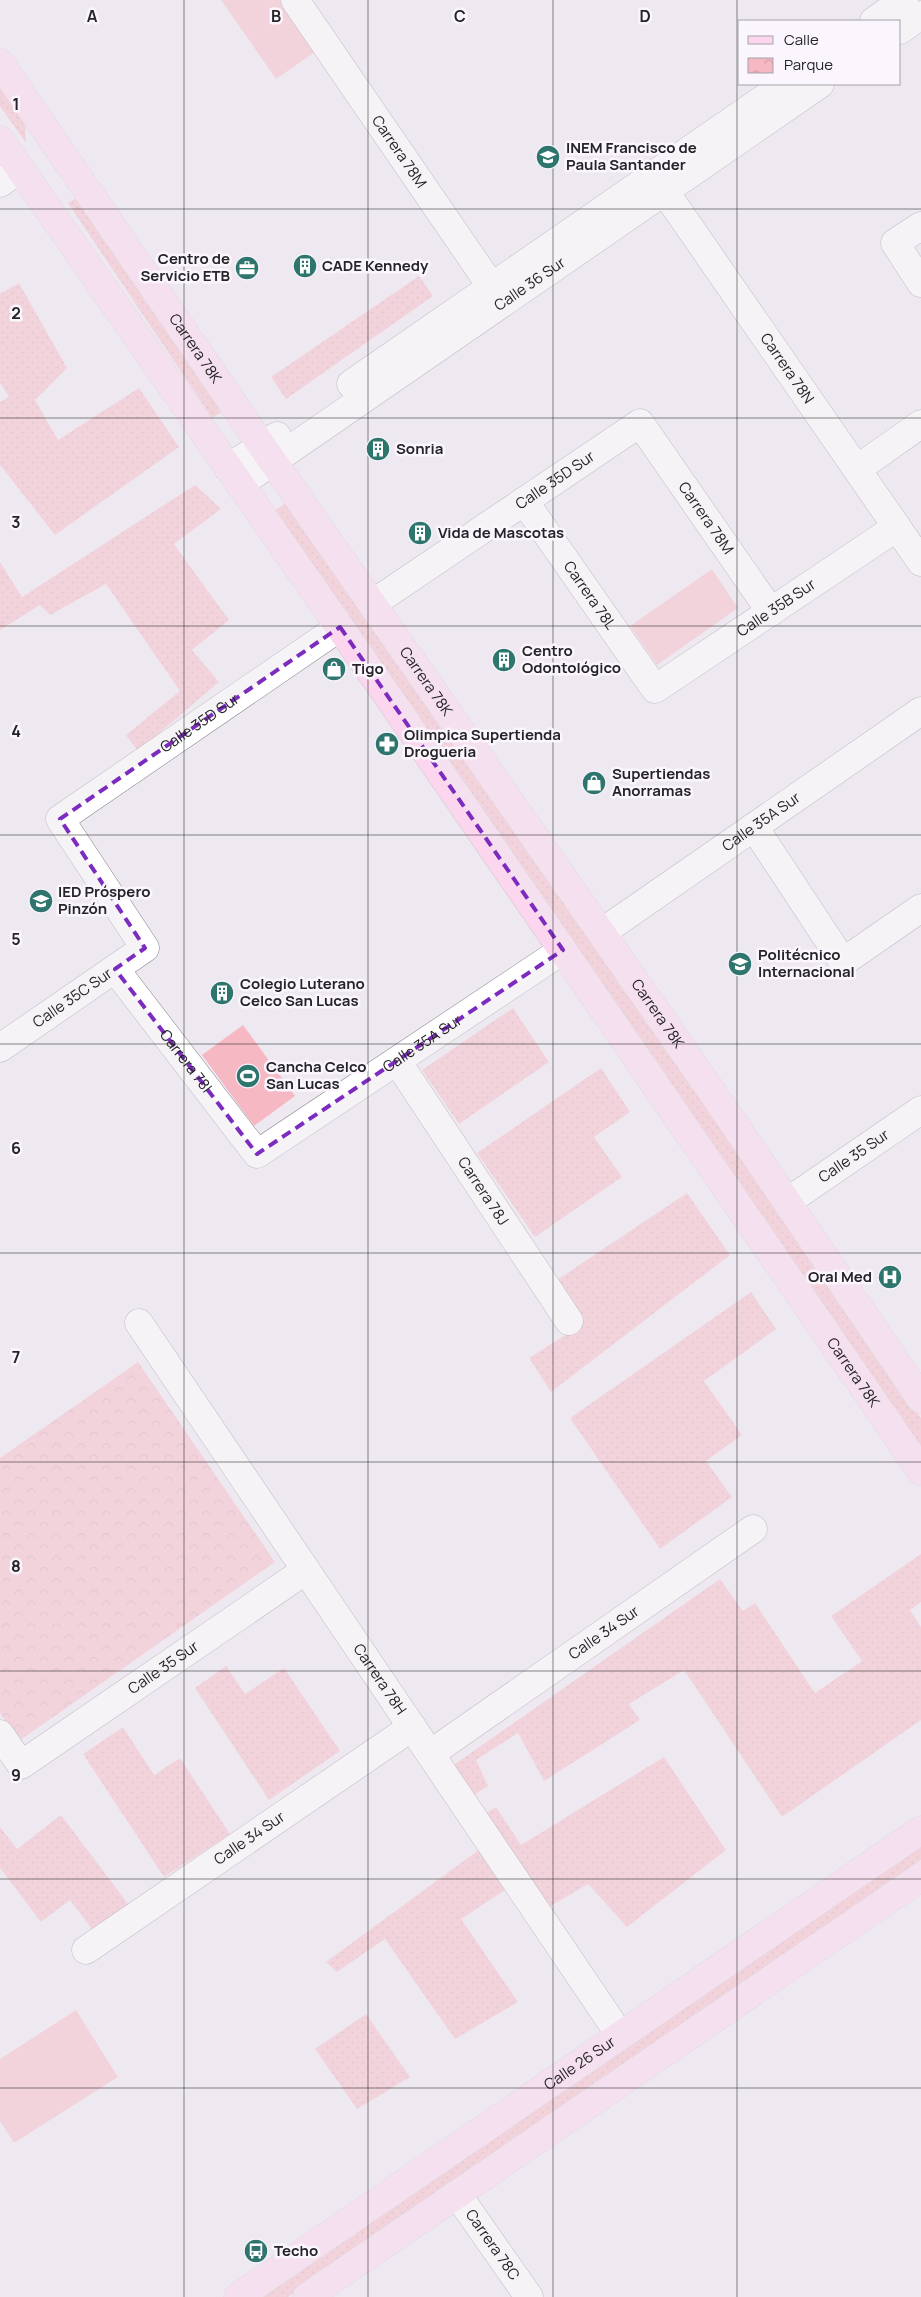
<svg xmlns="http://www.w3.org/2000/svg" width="921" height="2297" font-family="Manrope,sans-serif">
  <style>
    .grass { fill: url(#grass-dots) }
    .park { fill: url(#park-crowns) }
    .pitch { fill: #f6b9c4 }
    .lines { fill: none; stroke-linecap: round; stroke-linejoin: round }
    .minor-casing { stroke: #89848b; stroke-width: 29 }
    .major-casing { stroke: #cbcacb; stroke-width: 29 }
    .minor { stroke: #fff; stroke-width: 28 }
    .major { stroke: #fcd6ee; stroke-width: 28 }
    .marked { fill: none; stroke: #7b2cbf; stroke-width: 4; stroke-dasharray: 10 6; stroke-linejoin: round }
    .grid { fill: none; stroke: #262426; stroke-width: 1; stroke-opacity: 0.55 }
    .labels { text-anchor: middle; stroke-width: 5; stroke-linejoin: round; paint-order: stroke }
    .poi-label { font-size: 15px; font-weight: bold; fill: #262426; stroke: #fbf6fe; text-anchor: start }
    .street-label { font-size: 15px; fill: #262426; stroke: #fbf6fe }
    .grid-label { font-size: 16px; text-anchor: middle; font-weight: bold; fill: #262426; stroke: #fbf6fe; stroke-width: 5; stroke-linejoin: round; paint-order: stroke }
  </style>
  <defs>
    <pattern id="grass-dots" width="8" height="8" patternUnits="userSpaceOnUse" patternTransform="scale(1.25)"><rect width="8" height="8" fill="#f6b9c4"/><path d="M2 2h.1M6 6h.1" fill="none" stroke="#d39fa8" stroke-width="1.8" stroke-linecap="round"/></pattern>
    <pattern id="park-crowns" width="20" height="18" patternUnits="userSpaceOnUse" patternTransform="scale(1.25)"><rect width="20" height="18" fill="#f6b9c4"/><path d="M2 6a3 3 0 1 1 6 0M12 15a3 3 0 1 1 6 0" fill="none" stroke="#d39fa8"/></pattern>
  </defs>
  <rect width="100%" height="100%" fill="#eee9f1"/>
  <!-- grass -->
  <path class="grass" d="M0,77L25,114L26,143L0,106Z
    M81,195L227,409L212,418L68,203Z
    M419,276L433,296L286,399L271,377Z
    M19,283L67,368L35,400L58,440L139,388L179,447L55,535L0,465V402L9,397L0,383V294Z
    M195,485L221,509L174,544L229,620L192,650L219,682L138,751L126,735L180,691L106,584L50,615L40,605L0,630V562L22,597Z
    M289,501L921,1418V1446L275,510Z
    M513,1008L549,1062L459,1124L422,1070Z
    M601,1068L630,1112L594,1137L622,1177L535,1237L477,1153Z
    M687,1193L730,1255L551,1392L529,1358L583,1324L554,1282Z
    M751,1292L776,1329L704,1381L742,1435L706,1461L732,1497L660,1549L570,1418Z
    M921,1554V1602L910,1610L921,1627V1720L782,1817L684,1670L629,1704L640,1720L544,1781L518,1733L476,1760L488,1786L471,1797L452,1766L720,1579L743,1611L755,1603L815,1693L862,1661L831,1616Z
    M226,1666L245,1694L284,1668L340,1751L269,1800L195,1688Z
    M123,1727L154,1775L180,1758L230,1834L164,1877L83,1754Z
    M664,1757L726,1850L627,1927L588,1884L549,1907L483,1815L496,1807L521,1845Z
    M61,1815L129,1905L94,1932L70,1900L41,1922L0,1868V1827L17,1849Z
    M921,1841V1860L288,2297H258Z
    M480,1849L505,1890L461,1919L518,2002L455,2039L385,1939L337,1972L326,1962Z
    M366,2014L410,2077L357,2109L315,2049Z"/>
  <!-- park -->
  <path class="park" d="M138,1362L275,1562L19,1741L0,1713V1458Z"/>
  <!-- pitch -->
  <path class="pitch" d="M221,0H284L318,50L276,79Z
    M712,569L738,608L657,665L630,626Z
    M243,1025L295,1096L254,1126L202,1055Z
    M76,2010L118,2077L14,2143L0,2121V2059Z"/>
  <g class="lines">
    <!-- minor casing -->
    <g class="minor-casing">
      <g id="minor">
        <path id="s1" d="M295,0L502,302"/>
        <path d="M874,21L904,0"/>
        <path d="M900,30L921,15"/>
        <path id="s2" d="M654,176L921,562"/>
        <path d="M0,183L20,169"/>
        <path d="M921,226L895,243L921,283"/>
        <path d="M351,384L785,84"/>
        <path d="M228,468L277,436"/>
        <path d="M857,469L921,424"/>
        <path id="s3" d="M240,484L820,84"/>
        <path id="s4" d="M524,501L655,689L897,527"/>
        <path id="s5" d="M372,604L640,423L771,612"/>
        <path d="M754,827L843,962L921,908"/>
        <path id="s6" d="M601,933L921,711"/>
        <path id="s7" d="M115,969L257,1154L563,950"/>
        <path id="s8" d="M0,1048L145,948L60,819L340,627"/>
        <path id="s9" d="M397,1061L569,1321"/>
        <path id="s10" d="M787,1202L921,1110"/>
        <path id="s11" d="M139,1323L620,2035"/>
        <path id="s12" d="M0,1734L21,1765L306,1570"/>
        <path id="s13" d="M430,1754L753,1529"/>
        <path id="s14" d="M86,1950L412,1727"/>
        <path id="s15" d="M457,2194L529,2297"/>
      </g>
    </g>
    <!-- major casing -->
    <g class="major-casing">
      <g id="major">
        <path id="s16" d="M0,63L262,446L715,1096L921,1399"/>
        <path id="s17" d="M0,140L389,698L921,1471"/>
        <path id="s18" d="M238,2297L921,1830"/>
        <path d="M307,2297L921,1877"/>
      </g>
    </g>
    <!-- minor -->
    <use href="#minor" class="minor"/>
    <!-- major -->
    <use href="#major" class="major"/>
  </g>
  <!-- marked area -->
  <path d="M0 0H921V2297H0ZM340,627L563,950L257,1154L115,969L145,948L60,819Z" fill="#eee9f1" fill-opacity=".55" fill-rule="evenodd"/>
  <path class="marked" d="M340,627L563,950L257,1154L115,969L145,948L60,819Z"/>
  <!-- grid -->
  <path class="grid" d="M184,0V2297M368,0V2297M553,0V2297M737,0V2297M0,209H921M0,418H921M0,626H921M0,835H921M0,1044H921M0,1253H921M0,1462H921M0,1671H921M0,1879H921M0,2088H921"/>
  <!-- icons -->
  <defs>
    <g id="school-disc" transform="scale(1.25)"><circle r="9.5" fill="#2e756d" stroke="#fbf6fe"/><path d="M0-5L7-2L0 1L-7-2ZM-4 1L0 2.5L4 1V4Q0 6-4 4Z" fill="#fff"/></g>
    <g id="building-disc" transform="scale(1.25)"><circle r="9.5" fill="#2e756d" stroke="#fbf6fe"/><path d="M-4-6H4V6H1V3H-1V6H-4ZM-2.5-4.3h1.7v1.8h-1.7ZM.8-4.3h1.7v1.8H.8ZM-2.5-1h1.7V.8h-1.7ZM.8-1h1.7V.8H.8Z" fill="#fff"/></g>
    <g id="office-disc" transform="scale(1.25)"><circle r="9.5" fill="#2e756d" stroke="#fbf6fe"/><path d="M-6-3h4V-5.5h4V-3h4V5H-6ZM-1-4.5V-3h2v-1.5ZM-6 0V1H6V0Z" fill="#fff"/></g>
    <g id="shop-disc" transform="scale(1.25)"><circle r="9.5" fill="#2e756d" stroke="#fbf6fe"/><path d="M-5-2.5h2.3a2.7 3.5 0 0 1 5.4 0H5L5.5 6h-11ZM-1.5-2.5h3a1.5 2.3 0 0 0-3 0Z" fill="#fff"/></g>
    <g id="pharmacy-disc" transform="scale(1.25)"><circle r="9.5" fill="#2e756d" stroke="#fbf6fe"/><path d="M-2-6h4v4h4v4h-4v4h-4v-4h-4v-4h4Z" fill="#fff"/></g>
    <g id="university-disc" transform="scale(1.25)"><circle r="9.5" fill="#2e756d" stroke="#fbf6fe"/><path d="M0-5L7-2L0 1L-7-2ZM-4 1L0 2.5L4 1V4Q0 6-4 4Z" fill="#fff"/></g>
    <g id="stadium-disc" transform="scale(1.25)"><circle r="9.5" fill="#2e756d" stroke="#fbf6fe"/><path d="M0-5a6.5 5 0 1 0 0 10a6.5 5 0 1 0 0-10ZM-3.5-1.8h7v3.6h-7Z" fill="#fff"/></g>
    <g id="hospital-disc" transform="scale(1.25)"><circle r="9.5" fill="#2e756d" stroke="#fbf6fe"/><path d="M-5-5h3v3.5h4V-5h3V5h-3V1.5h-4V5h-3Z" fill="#fff"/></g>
    <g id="bus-disc" transform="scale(1.25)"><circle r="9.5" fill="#2e756d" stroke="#fbf6fe"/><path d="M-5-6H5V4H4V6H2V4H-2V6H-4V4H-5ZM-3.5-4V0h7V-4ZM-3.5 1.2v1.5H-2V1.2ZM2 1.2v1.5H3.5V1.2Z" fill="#fff"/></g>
  </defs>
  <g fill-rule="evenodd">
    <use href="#school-disc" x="548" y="157"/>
    <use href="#building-disc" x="305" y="266"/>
    <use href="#office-disc" x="247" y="268"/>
    <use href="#building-disc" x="378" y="449"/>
    <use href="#building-disc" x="420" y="533"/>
    <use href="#building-disc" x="504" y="660"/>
    <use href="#shop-disc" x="334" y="669"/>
    <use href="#pharmacy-disc" x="387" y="744"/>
    <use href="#shop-disc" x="594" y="783"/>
    <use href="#school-disc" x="41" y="901"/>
    <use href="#university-disc" x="740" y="964"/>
    <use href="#building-disc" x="222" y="993"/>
    <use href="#stadium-disc" x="248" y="1076"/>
    <use href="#hospital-disc" x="890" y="1277"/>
    <use href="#bus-disc" x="256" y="2251"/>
  </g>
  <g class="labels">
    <!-- poi labels -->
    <g class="poi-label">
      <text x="566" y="153">INEM Francisco de<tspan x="566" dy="17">Paula Santander</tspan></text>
      <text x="230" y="264" text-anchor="end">Centro de<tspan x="230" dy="17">Servicio ETB</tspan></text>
      <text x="322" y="271">CADE Kennedy</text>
      <text x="396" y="454">Sonria</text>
      <text x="438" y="538">Vida de Mascotas</text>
      <text x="522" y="656">Centro<tspan x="522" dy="17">Odontológico</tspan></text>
      <text x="352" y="674">Tigo</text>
      <text x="404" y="740">Olimpica Supertienda<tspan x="404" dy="17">Drogueria</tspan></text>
      <text x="612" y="779">Supertiendas<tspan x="612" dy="17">Anorramas</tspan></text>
      <text x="58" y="897">IED Próspero<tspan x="58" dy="17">Pinzón</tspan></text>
      <text x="758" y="960">Politécnico<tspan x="758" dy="17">Internacional</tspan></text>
      <text x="240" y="989">Colegio Luterano<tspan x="240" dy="17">Celco San Lucas</tspan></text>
      <text x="266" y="1072">Cancha Celco<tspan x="266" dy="17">San Lucas</tspan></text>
      <text x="872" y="1282" text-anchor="end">Oral Med</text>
      <text x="274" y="2256">Techo</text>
    </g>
    <!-- street labels -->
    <g class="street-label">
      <text dy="5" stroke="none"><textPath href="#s1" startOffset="184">Carrera 78M</textPath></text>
      <text dy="5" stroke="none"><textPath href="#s3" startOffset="352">Calle 36 Sur</textPath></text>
      <text dy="5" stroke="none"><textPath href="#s16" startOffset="346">Carrera 78K</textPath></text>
      <text dy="5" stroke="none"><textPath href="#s2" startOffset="234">Carrera 78N</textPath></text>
      <text dy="5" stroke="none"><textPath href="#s5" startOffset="221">Calle 35D Sur</textPath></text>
      <text dy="5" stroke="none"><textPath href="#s5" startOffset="439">Carrera 78M</textPath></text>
      <text dy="5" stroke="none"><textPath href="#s4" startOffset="115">Carrera 78L</textPath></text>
      <text dy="5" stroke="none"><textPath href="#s4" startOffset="375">Calle 35B Sur</textPath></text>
      <text dy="5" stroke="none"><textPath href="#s16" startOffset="751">Carrera 78K</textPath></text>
      <text dy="5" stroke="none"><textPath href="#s8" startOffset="500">Calle 35D Sur</textPath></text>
      <text dy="5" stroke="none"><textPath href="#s6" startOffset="195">Calle 35A Sur</textPath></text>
      <text dy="5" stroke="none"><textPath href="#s8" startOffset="88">Calle 35C Sur</textPath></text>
      <text dy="5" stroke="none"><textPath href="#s16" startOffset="1156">Carrera 78K</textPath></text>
      <text dy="5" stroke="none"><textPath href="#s7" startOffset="432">Calle 35A Sur</textPath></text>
      <text dy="5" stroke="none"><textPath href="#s7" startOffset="116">Carrera 78I</textPath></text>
      <text dy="5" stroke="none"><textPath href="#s10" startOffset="81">Calle 35 Sur</textPath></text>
      <text dy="5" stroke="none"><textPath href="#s9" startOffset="156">Carrera 78J</textPath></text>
      <text dy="5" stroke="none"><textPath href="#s17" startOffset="1499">Carrera 78K</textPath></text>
      <text dy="5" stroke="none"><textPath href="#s13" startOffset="212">Calle 34 Sur</textPath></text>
      <text dy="5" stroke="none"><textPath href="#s12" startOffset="210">Calle 35 Sur</textPath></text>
      <text dy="5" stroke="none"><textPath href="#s11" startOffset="430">Carrera 78H</textPath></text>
      <text dy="5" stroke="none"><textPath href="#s14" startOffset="198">Calle 34 Sur</textPath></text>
      <text dy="5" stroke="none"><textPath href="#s18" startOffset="414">Calle 26 Sur</textPath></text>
      <text dy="5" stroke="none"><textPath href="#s15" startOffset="62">Carrera 78C</textPath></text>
    </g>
  </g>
  <g class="grid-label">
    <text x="92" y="22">A</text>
    <text x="276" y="22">B</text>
    <text x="460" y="22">C</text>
    <text x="645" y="22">D</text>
    <text x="16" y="110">1</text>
    <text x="16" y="319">2</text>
    <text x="16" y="528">3</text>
    <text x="16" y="737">4</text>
    <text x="16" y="945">5</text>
    <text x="16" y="1154">6</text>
    <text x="16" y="1363">7</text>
    <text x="16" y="1572">8</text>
    <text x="16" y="1781">9</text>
  </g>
  <!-- legend -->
  <rect x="738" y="20" width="162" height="65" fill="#fbf6fe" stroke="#a6a2a8"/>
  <rect x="748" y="36" width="25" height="8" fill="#fcd6ee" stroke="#a6a2a8"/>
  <text x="784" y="45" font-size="15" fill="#262426">Calle</text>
  <rect x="748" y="58" width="25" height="15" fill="url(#park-crowns)" stroke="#a6a2a8"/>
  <text x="784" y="70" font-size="15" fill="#262426">Parque</text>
</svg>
